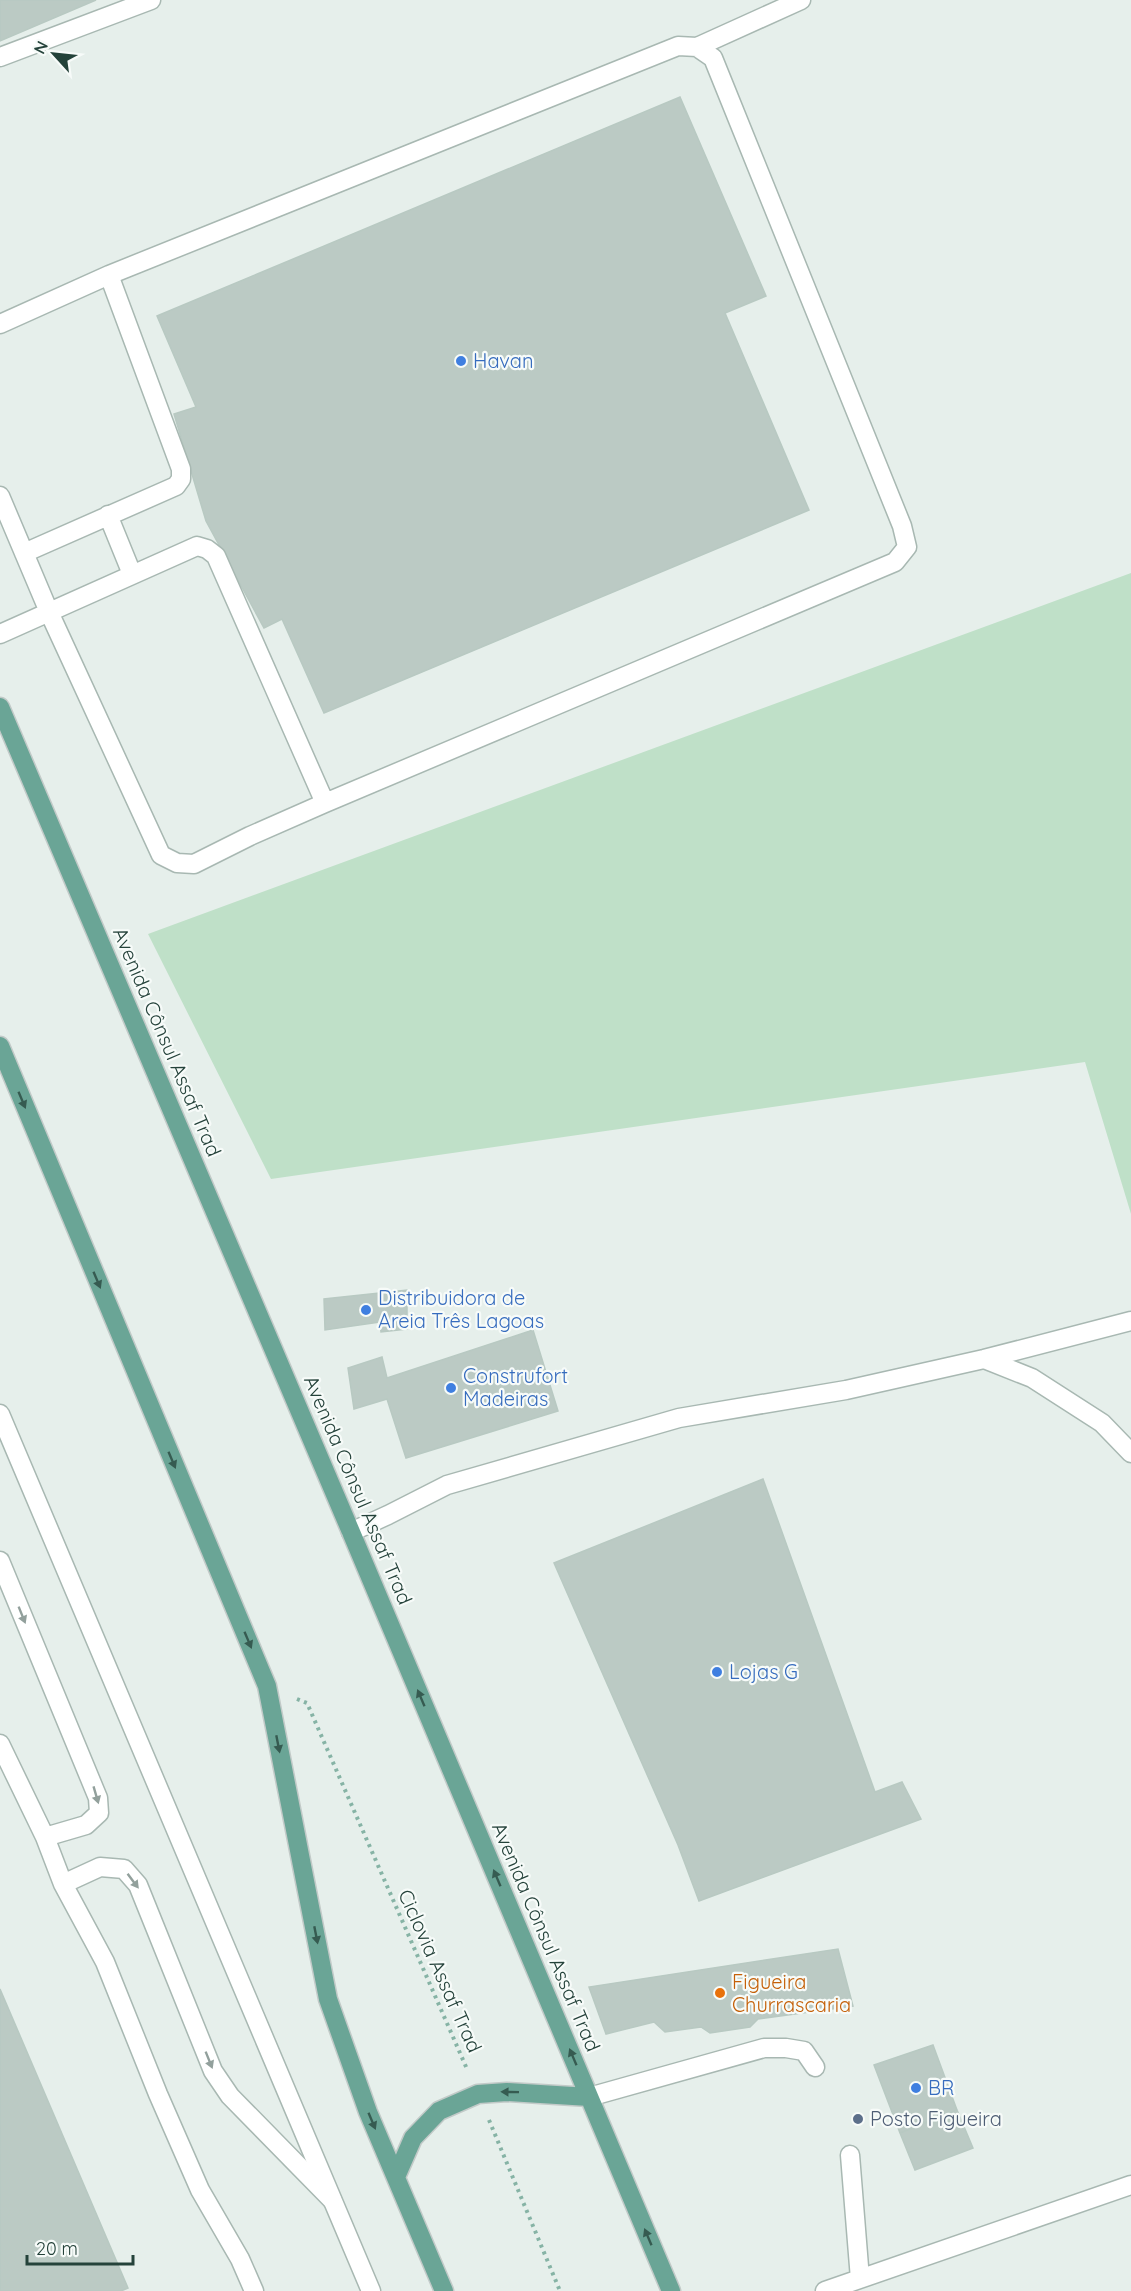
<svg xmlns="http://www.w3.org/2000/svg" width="1131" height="2291" font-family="Quicksand,sans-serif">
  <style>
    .green { fill: #bfe0c8 }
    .building { fill: #bbcac4; stroke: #b8c9c2; stroke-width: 1.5 }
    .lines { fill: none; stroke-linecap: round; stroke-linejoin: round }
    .service-casing { stroke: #a8b8b2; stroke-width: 21 }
    .minor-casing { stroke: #a8b8b2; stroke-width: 21 }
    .primary-casing { stroke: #c2cac8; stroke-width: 21 }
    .path { stroke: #86b3a5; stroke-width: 4; stroke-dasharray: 3 4.5; stroke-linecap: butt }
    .service { stroke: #fff; stroke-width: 18 }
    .minor { stroke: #fff; stroke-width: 18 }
    .primary { stroke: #6aa596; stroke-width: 18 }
    .oneway { fill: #365b51 }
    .oneway2 { fill: #92a09c }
    .shop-dot { fill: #3f7fe0; stroke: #f7fbf9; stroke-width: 2 }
    .food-dot { fill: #e8710a; stroke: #f7fbf9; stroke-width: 2 }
    .service-dot { fill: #5c6f8a; stroke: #f7fbf9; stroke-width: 2 }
    .labels { text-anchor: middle; stroke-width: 4.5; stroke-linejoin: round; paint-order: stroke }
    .shop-label { font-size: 20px; fill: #366cbe; stroke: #f7fbf9; text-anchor: start }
    .street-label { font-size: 20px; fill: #24423a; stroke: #f7fbf9 }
    .food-label { font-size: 20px; fill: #c56008; stroke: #f7fbf9; text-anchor: start }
    .service-label { font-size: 20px; fill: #4e5e75; stroke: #f7fbf9; text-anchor: start }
  </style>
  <rect width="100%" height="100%" fill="#e6efeb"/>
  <!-- green -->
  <path class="green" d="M1131,573V1214L1085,1062L271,1179L148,934Z"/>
  <!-- building -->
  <path class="building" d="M0,0H96L0,41Z
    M680,97L766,296L725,313L809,510L324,713L282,619L264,628L206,521L174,414L196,407L157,316Z
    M407,1290V1329L381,1332L380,1322L325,1330L324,1299Z
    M533,1330L558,1411L406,1458L387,1399L354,1409L348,1368L382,1357L387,1378Z
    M763,1479L875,1792L902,1782L921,1819L699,1901L678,1845L554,1563Z
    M838,1949L853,2006L758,2019L750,2027L710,2033L701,2027L665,2032L654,2022L606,2034L589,1987Z
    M0,1989L128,2288L121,2291H0Z
    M933,2045L957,2110L900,2133L874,2065Z
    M957,2110L973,2148L915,2170L900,2133Z"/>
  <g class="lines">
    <!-- service casing -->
    <g class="service-casing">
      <path id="service" d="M697,47L801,0
        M0,57L151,0
        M0,324L109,275L678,46L697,47L713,58L902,526L907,547L895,562L325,803L250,836L194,864L177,863L161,855L49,612L0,496
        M108,515L132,574
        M24,553L176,486L181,479V469L109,275
        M0,634L197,546L207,549L216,556L325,803
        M984,1359L1032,1378L1102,1423L1131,1453
        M351,1532L388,1515L447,1485L679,1418L846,1390L984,1359L1131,1321
        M0,1561L98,1798L99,1813L86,1825L45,1837
        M0,1744L45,1837L63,1884L105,1962L158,2094L200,2190L240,2259L254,2291
        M63,1884L100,1867L124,1869L138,1885L213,2071L230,2096L332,2200
        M589,2097L764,2048H786L804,2051L815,2067
        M850,2155L860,2279
        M825,2291L1131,2185"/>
    </g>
    <!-- minor casing -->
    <g class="minor-casing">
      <path id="minor" d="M0,1414L371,2291"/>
    </g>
    <!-- primary casing -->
    <g class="primary-casing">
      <path id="primary" d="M0,707L351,1532L671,2291
        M0,1046L267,1686L328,1999L368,2112L444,2291
        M396,2177L413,2138L439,2111L478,2094L507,2092L589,2097"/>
    </g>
    <!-- path -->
    <path class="path" d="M297,1699L307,1703L467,2069
      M489,2120L560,2291"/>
    <!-- service -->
    <use href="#service" class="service"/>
    <!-- minor -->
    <use href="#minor" class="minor"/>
    <!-- primary -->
    <use href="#primary" class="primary"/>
  </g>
  <!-- one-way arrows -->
  <defs><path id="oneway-solid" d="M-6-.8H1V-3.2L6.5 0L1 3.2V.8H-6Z" transform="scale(1.5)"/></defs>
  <g class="oneway">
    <use href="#oneway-solid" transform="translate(22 1100) rotate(67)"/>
    <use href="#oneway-solid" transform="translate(97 1280) rotate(67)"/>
    <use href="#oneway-solid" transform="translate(172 1460) rotate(67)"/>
    <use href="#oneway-solid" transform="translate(248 1640) rotate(67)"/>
    <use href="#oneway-solid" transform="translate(421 1698) rotate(-113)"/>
    <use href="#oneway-solid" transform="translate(278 1744) rotate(79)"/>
    <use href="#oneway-solid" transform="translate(497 1878) rotate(-113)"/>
    <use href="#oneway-solid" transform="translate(316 1935) rotate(79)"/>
    <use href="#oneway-solid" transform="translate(573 2057) rotate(-113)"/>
    <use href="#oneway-solid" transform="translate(510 2092) rotate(-179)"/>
    <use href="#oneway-solid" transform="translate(372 2121) rotate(67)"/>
    <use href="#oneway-solid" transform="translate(648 2237) rotate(-113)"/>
  </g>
  <g class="oneway2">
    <use href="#oneway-solid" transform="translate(22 1615) rotate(68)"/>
    <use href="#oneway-solid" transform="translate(96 1795) rotate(74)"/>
    <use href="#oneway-solid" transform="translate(133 1881) rotate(53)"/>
    <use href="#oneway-solid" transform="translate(209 2060) rotate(68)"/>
  </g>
  <!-- markers -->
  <g class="shop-dot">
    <circle cx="461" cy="361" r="6"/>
    <circle cx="366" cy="1310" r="6"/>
    <circle cx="451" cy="1388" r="6"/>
    <circle cx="717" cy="1672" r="6"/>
    <circle cx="916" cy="2088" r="6"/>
  </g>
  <circle class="food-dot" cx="720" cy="1993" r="6"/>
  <circle class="service-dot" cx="858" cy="2119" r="6"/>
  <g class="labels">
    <!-- shop labels -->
    <g class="shop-label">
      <text x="473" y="368">Havan</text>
      <text x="378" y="1305">Distribuidora de<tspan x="378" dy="23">Areia Três Lagoas</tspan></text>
      <text x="463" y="1383">Construfort<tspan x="463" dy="23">Madeiras</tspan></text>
      <text x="729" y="1679">Lojas G</text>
      <text x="928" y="2095">BR</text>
    </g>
    <!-- street labels -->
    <g class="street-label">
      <text transform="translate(167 1042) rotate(67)" y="7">Avenida Cônsul Assaf Trad</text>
      <text transform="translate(358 1490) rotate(67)" y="7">Avenida Cônsul Assaf Trad</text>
      <text transform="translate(546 1937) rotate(67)" y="7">Avenida Cônsul Assaf Trad</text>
      <text transform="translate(440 1971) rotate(66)" y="7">Ciclovia Assaf Trad</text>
    </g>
    <!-- food labels -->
    <g class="food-label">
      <text x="732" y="1989">Figueira<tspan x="732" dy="23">Churrascaria</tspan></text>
    </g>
    <!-- service labels -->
    <g class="service-label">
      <text x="870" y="2126">Posto Figueira</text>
    </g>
  </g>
  <!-- north arrow -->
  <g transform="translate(54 54) rotate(297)" stroke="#f7fbf9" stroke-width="4.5" paint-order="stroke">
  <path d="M0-4.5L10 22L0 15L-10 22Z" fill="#24423a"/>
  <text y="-9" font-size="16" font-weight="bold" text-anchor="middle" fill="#24423a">N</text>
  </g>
  <!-- scale -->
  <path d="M27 2255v9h106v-9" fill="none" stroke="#24423a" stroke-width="3"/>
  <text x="36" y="2255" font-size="18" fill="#24423a" stroke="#f7fbf9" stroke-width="4.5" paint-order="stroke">20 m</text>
</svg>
